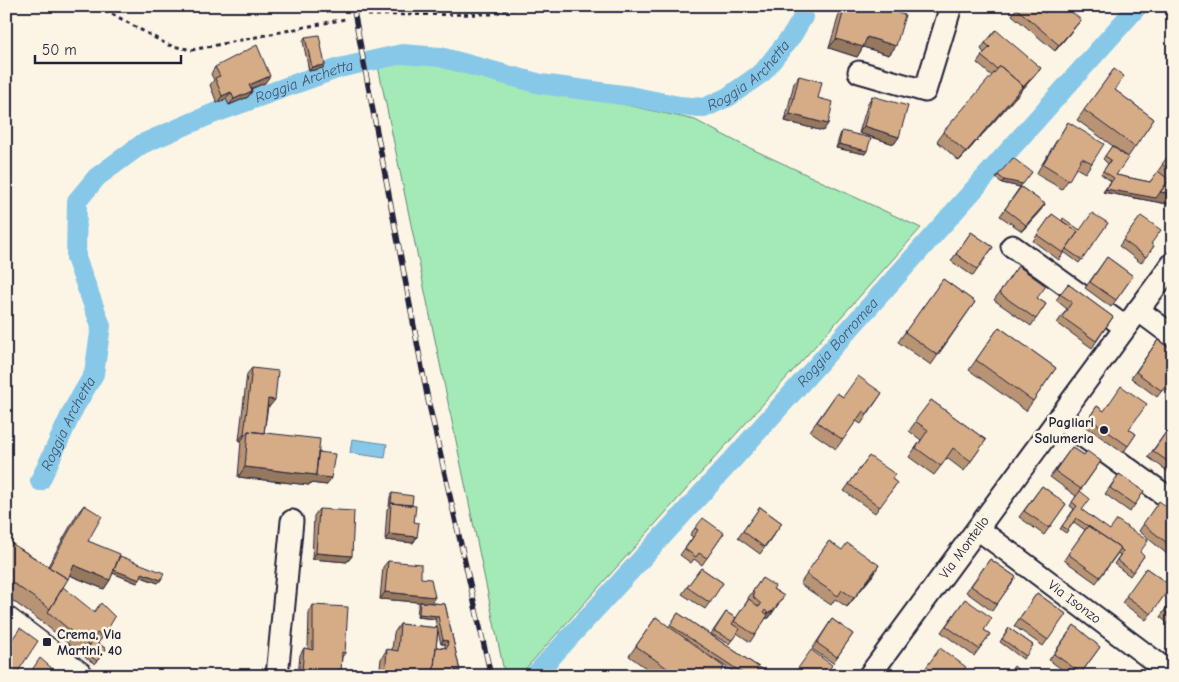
<svg xmlns="http://www.w3.org/2000/svg" width="1179" height="682" font-family="'Comic Neue',sans-serif">
  <style>
    .green { fill: #a4eab6; stroke: #638678 }
    .water { fill: #87c8e8; stroke: #5f86a3 }
    .lines { fill: none; stroke-linecap: round; stroke-linejoin: round }
    .canal { stroke: #87c8e8; stroke-width: 20 }
    .street-casing { stroke: #22223b; stroke-width: 25 }
    .secondary-casing { stroke: #22223b; stroke-width: 31 }
    .path { stroke: #22223b; stroke-width: 3; stroke-dasharray: 4 4; stroke-linecap: butt }
    .street { stroke: #fcf5e5; stroke-width: 21 }
    .secondary { stroke: #fcf5e5; stroke-width: 28 }
    .rail-casing { stroke: #22223b; stroke-width: 5.5 }
    .rail { stroke: #fcf5e5; stroke-width: 4; stroke-dasharray: 11; stroke-linecap: butt }
    .wall { fill: #b89474; stroke: #22223b; fill-rule: evenodd }
    .shaded-wall { fill: #96785e; stroke: #22223b }
    .building { fill: #d6ac87; stroke: #22223b }
    .poi-dot { fill: #22223b; stroke: #fcf5e5; stroke-width: 2 }
    .labels { text-anchor: middle; stroke-width: 5; stroke-linejoin: round; paint-order: stroke }
    .poi-label { font-size: 14px; font-weight: bold; fill: #22223b; stroke: #fcf5e5; text-anchor: end }
    .street-label { font-size: 14px; fill: #22223b; stroke: #fcf5e5 }
    .water-label { font-size: 15px; font-style: italic; fill: #40546f; stroke: #fcf5e5 }
  </style>
  <rect width="100%" height="100%" fill="#fcf5e5"/>
  <filter id="ink" filterUnits="userSpaceOnUse"><feTurbulence type="fractalNoise" baseFrequency=".02" numOctaves="2"/><feDisplacementMap in="SourceGraphic" scale="10" xChannelSelector="R" yChannelSelector="G"/><feConvolveMatrix kernelMatrix="1 2 1 2 8 2 1 2 1" color-interpolation-filters="sRGB"/></filter>
  <g filter="url(#ink)">
    <!-- green -->
    <path class="green" d="M398,61L447,64L537,88L594,98L695,120L737,142L921,228L519,676H505L378,66Z"/>
    <!-- water -->
    <path class="water" d="M352,439L387,444L385,458L350,453Z"/>
    <g class="lines">
      <!-- canal -->
      <g class="canal">
        <path id="s1" d="M40,481L74,408L94,374L101,326L76,258L77,201L97,177L142,144L212,114L339,68L402,54L440,57L541,84L630,96L679,106L704,108L728,97L763,72L793,34L803,17V6"/>
        <path id="s2" d="M534,676L735,457L1138,6"/>
      </g>
      <!-- street casing -->
      <g class="street-casing">
        <g id="street">
          <path d="M859,72L925,91L951,6"/>
          <path d="M1012,246L1125,327"/>
          <path d="M1138,310L1173,336"/>
          <path d="M1058,418L1173,501"/>
          <path id="s3" d="M978,529L1173,675"/>
          <path d="M22,676L41,647"/>
          <path d="M277,676L292,521"/>
          <path id="s4" d="M869,676L1173,263"/>
        </g>
      </g>
      <!-- secondary casing -->
      <g class="secondary-casing">
        <path id="secondary" d="M6,621L79,676"/>
      </g>
      <!-- path -->
      <path class="path" d="M98,6L168,45L192,50L345,19
        M368,15L492,14L521,6"/>
      <!-- street -->
      <use href="#street" class="street"/>
      <!-- secondary -->
      <use href="#secondary" class="secondary"/>
      <!-- rail casing -->
      <g class="rail-casing">
        <path id="rail" d="M353,6L428,400L491,676"/>
      </g>
      <!-- rail -->
      <use href="#rail" class="rail"/>
    </g>
    <!-- wall -->
    <path class="wall" d="M842,6H874L896,46L889,55L863,47L857,57L829,48L841,8Z
      M1018,6L1045,13L1058,10L1081,20L1055,51L1012,15Z
      M305,37L325,65L323,68L309,71L303,41Z
      M985,43L1041,68L1036,74L959,161L937,141L943,132L992,76L977,63L984,53L981,49Z
      M215,67L265,83L251,89L252,91L248,97L229,105L226,99L217,103L210,85L214,80L211,74Z
      M1114,69L1115,90L1154,119L1128,157L1077,120Z
      M799,76L818,98L823,131L785,121L794,83Z
      M872,96L899,137L894,144L859,133L868,103Z
      M1068,122L1092,163L1085,173L1076,168L1062,189L1036,174Z
      M842,131L865,154L836,148L840,135Z
      M1112,146L1116,175L1150,182L1173,150V205L1103,192L1111,181L1101,174L1108,164L1103,159Z
      M998,175L1021,187L1045,204L1040,211L1022,231L1000,216L1020,187L1002,183L996,178Z
      M1052,214L1061,221L1080,230L1108,223L1079,263L1064,252L1059,260L1033,241Z
      M1141,216L1151,244L1154,246L1141,263L1119,246Z
      M971,232L993,247L973,276L951,261Z
      M1107,257L1133,276L1111,307L1085,288Z
      M1018,266L1037,298L1046,304L1031,326L994,300Z
      M943,279L975,302L931,365L898,342Z
      M1068,284L1113,317L1092,348L1057,323L1067,309L1056,300Z
      M1173,314V325L1167,322Z
      M999,327L1056,368L1026,411L969,370Z
      M1158,340L1173,384L1168,390L1164,388L1157,397L1131,378Z
      M252,368L270,406H268L264,433L318,452L327,485L310,483L309,485L238,477L241,441L239,440L247,374Z
      M837,393L843,397L882,393L861,424L856,421L836,449L810,431Z
      M931,400L986,440L964,471L947,458L934,475L909,457L921,440L909,431Z
      M1097,406L1136,434L1123,453L1084,425Z
      M1171,425L1173,426V475L1148,457Z
      M1072,447L1084,455L1101,461L1080,491L1082,510L1144,556L1130,576L1114,564L1120,555L1118,553L1096,583L1064,560L1085,530L1074,522L1066,533L1060,529L1074,509L1070,506L1076,496L1050,477Z
      M869,456L892,479L897,483L875,513L844,491Z
      M1119,474L1144,491L1130,512L1105,494Z
      M1042,486L1066,504L1044,535L1019,517Z
      M392,493L412,505L414,522L417,537L413,543L385,540L387,509L389,507L390,497Z
      M1159,501L1173,546L1167,554L1139,531Z
      M84,505L88,541L120,556L158,583L141,577L137,583L113,573L110,580L104,589L69,575L63,587L103,637L98,643L106,649L95,664L82,655L42,622L6,596V540L48,566L77,514Z
      M760,507L782,523L760,554L738,538Z
      M319,509L352,556L347,562L312,559L314,516Z
      M695,528L724,533L702,565L694,559L691,563L680,555L693,537L690,535Z
      M829,541L873,575L847,607L835,599L831,605L800,584Z
      M990,559L1016,577L992,611L966,592Z
      M388,561L421,578L431,603L380,599L383,567Z
      M701,568L723,583L705,609L682,594Z
      M1146,568L1171,586L1146,620L1122,603Z
      M762,578L773,589L784,596L769,618H766L750,642L737,633L729,644L711,634L726,612L736,618L748,600V598Z
      M1037,593L1066,614L1043,646L1014,626Z
      M965,599L984,630L990,634L974,656L941,632Z
      M1173,599V627L1160,617Z
      M420,602L445,604L460,671L457,674H454V676H379L381,659L387,649L392,650L394,633L400,624L437,628L435,619L417,617L418,606ZM438,631L441,644H445V648L436,647Z
      M313,605L345,653L342,657L340,676H298L300,655L304,648L308,649L309,611Z
      M678,613L772,676H740L711,657L718,676H657L629,656L656,617L669,627Z
      M832,619L853,634L833,663L812,649Z
      M1074,625L1100,647L1079,676H1071L1049,660Z
      M1009,628L1033,645L1023,659L1000,642Z"/>
    <!-- shaded-wall -->
    <path class="shaded-wall" d="M1081,20L1076,26L1055,51L1059,45Z
      M867,37L896,46L889,55L863,47L857,57L829,48L836,39Z
      M325,65L323,68L309,71L312,67Z
      M1041,68L1036,74L959,161L966,152L1023,86Z
      M270,76L265,83L245,91L249,85Z
      M252,91L248,97L229,105L234,99Z
      M231,92L226,99L217,103L222,96Z
      M790,114L828,124L823,131L785,121Z
      M864,126L899,137L894,144L859,133Z
      M839,144L867,151L865,154L836,148Z
      M1032,172L1020,187L1002,183L1004,180Z
      M1106,189L1160,192L1173,194V205L1103,192Z
      M1045,204L1040,211L1022,231L1026,225Z
      M268,399L275,400L270,406H264Z
      M244,434H246L241,441L239,440Z
      M245,467L316,475L331,478L327,485L310,483L309,485L238,477Z
      M389,534L417,537L413,543L385,540Z
      M316,553L352,556L347,562L312,559Z
      M74,565L110,580L104,589L67,574Z
      M879,565L873,575L847,607L854,598Z
      M113,569L140,580L137,583L110,572Z
      M142,573L161,580L158,583L139,576Z
      M385,592L435,597L431,603L380,599Z
      M773,611L769,618L763,619L768,613Z
      M419,614L438,616L435,619L417,617Z
      M443,640L448,641L445,644H441Z
      M455,670L460,671L457,674L452,673Z
      M302,671L341,674L340,676H300Z"/>
    <!-- building -->
    <path class="building" d="M845,6H874L905,15L896,46L867,37L863,47L836,39Z
      M1018,6H1037L1045,13L1051,6H1054L1058,10L1062,6H1065L1081,20L1059,45L1016,8Z
      M996,30L1041,68L1021,89L1023,86L1000,66L997,69L981,56L990,47L985,43Z
      M319,35L325,65L312,67L305,37Z
      M257,45L270,76L249,85L252,91L234,99L231,92L222,96L215,78L220,76L215,67Z
      M1000,66L1023,86L966,152L943,132Z
      M1114,69L1124,76L1115,90L1154,119L1135,147L1084,110Z
      M799,76L822,82L818,98L833,102L828,124L790,114Z
      M872,96L908,106L899,137L864,126Z
      M1068,122L1104,144L1092,163L1082,158L1069,180L1043,164Z
      M842,131L871,138L867,151L839,144Z
      M1112,146L1128,158L1116,175L1150,182L1158,171L1169,180L1156,198L1106,189L1114,178L1103,171L1111,160L1105,156Z
      M1173,150V173L1162,164Z
      M1013,158L1032,172L1023,184L1004,180L998,175Z
      M1173,175V194L1160,192Z
      M1021,187L1045,204L1026,225L1005,209Z
      M1092,213L1108,223L1082,260L1066,249L1078,232L1062,221L1063,218L1080,230Z
      M1052,214L1078,232L1063,253L1037,235Z
      M1141,216L1161,230L1151,244L1154,246L1146,257L1123,240Z
      M971,232L993,247L977,269L956,254Z
      M1107,257L1133,276L1116,300L1090,282Z
      M1018,266L1046,286L1037,298L1046,304L1036,319L999,293Z
      M943,279L975,302L937,355L905,332Z
      M1068,284L1113,317L1096,341L1062,317L1072,302L1060,294Z
      M999,327L1056,368L1033,401L976,360Z
      M1158,340L1173,351V384L1169,381L1162,391L1136,372Z
      M252,368L278,371L275,400L268,399L264,433L248,431L246,434H244Z
      M858,376L882,393L867,414L863,411L843,440L817,422L837,393L843,397Z
      M1121,386L1147,404L1129,429L1136,434L1128,446L1089,418L1097,406L1104,411Z
      M931,400L986,440L971,461L953,448L941,466L916,448L928,430L915,421Z
      M1171,425L1173,426V465L1153,451Z
      M248,431L320,439L316,475L245,467Z
      M1072,447L1084,455L1087,451L1101,461L1081,489L1055,471Z
      M318,452L335,454L331,478L315,476L316,475Z
      M869,456L895,474L892,479L897,483L880,507L849,484Z
      M1119,474L1144,491L1135,505L1110,488Z
      M1042,486L1066,504L1049,528L1024,511Z
      M1080,491L1090,499L1082,510L1110,530L1117,520L1148,541L1140,552L1144,556L1133,572L1117,560L1123,551L1120,549L1121,548L1076,518L1068,530L1062,526L1077,506L1072,502Z
      M392,493L413,496L412,505L391,503Z
      M1159,501L1173,511V546L1172,547L1143,524Z
      M391,503L416,506L414,522L419,523L417,537L389,534Z
      M84,505L102,516L88,541L120,554L110,580L74,565L68,579L49,567Z
      M760,507L782,523L764,547L743,531Z
      M319,509L354,511L352,556L316,553Z
      M703,518L724,533L707,558L699,553L696,557L685,549L698,530L695,528Z
      M1088,526L1121,548L1100,577L1068,554Z
      M6,540L68,579L50,609L6,578Z
      M829,541L842,550L847,543L879,565L854,598L842,590L838,596L806,574Z
      M120,556L164,573L161,580L142,573L140,580L114,570Z
      M990,559L1016,577L997,604L971,586Z
      M388,561L421,564V578L431,579L435,597L385,592Z
      M701,568L723,583L710,603L687,587Z
      M1146,568L1171,586L1151,614L1126,596Z
      M762,578L775,586L773,589L784,596L773,611L768,613L765,610L764,612L768,615L755,635L734,621L749,599L759,607L761,604L754,598L753,591Z
      M63,587L94,612L101,603L115,617L103,637L97,633L89,646L48,612Z
      M1037,593L1066,614L1048,640L1019,619Z
      M965,599L992,618L984,630L990,634L979,649L946,626Z
      M1173,599V617L1164,611Z
      M420,602L445,604L460,671L455,670L454,676H433L436,647L447,648L448,641L443,640L438,616L419,614Z
      M313,605L348,607L345,653L342,652L341,674L302,671L304,648L313,650Z
      M726,612L736,618L732,624L740,629L732,640L714,631Z
      M678,613L772,676H747L670,625Z
      M656,617L724,667L718,676H678L636,646Z
      M832,619L853,634L837,657L817,643Z
      M400,624L438,628L433,676H385L387,649L398,651Z
      M1074,625L1100,647L1081,673L1054,654Z
      M20,628L38,641L15,676H6V648Z
      M1009,628L1033,645L1026,656L1002,639Z
      M93,640L106,649L97,661L85,652Z
      M940,648L966,667L960,676H920Z
      M811,650L832,665L825,676H796L794,674Z
      M40,658L61,676H28Z
      M1014,666L1025,676H1007Z
      M300,674L320,676H300Z"/>
  </g>
  <!-- markers -->
  <g class="poi-dot">
    <circle cx="1104" cy="430" r="5"/>
    <rect x="42" y="637" width="10" height="10" rx="2.5"/>
  </g>
  <g class="labels">
    <!-- poi labels -->
    <g class="poi-label">
      <text x="1094" y="427">Pagliari<tspan x="1094" dy="16">Salumeria</tspan></text>
      <text x="57" y="639" text-anchor="start">Crema, Via<tspan x="57" dy="16">Martini, 40</tspan></text>
    </g>
    <!-- street labels -->
    <g class="street-label">
      <text dy="5" stroke="none"><textPath href="#s4" startOffset="160">Via Montello</textPath></text>
      <text dy="5" stroke="none"><textPath href="#s3" startOffset="121">Via Isonzo</textPath></text>
    </g>
    <!-- water labels -->
    <g class="water-label">
      <text dy="5" stroke="none"><textPath href="#s1" startOffset="1024">Roggia Archetta</textPath></text>
      <text dy="5" stroke="none"><textPath href="#s1" startOffset="559">Roggia Archetta</textPath></text>
      <text dy="5" stroke="none"><textPath href="#s2" startOffset="451">Roggia Borromea</textPath></text>
      <text dy="5" stroke="none"><textPath href="#s1" startOffset="64">Roggia Archetta</textPath></text>
    </g>
  </g>
  <!-- margin -->
  <rect width="1179" height="682" fill="none" stroke="#fcf5e5" stroke-width="25"/>
  <rect x="12" y="12" width="1154" height="657" fill="none" stroke="#22223b" stroke-width="2" filter="url(#ink)"/>
  <!-- scale -->
  <path d="M35 55v8h146v-8" fill="none" stroke="#22223b" stroke-width="2.5"/>
  <text x="42" y="55" font-size="15" fill="#22223b" stroke="#fcf5e5" stroke-width="4" paint-order="stroke">50 m</text>
</svg>
